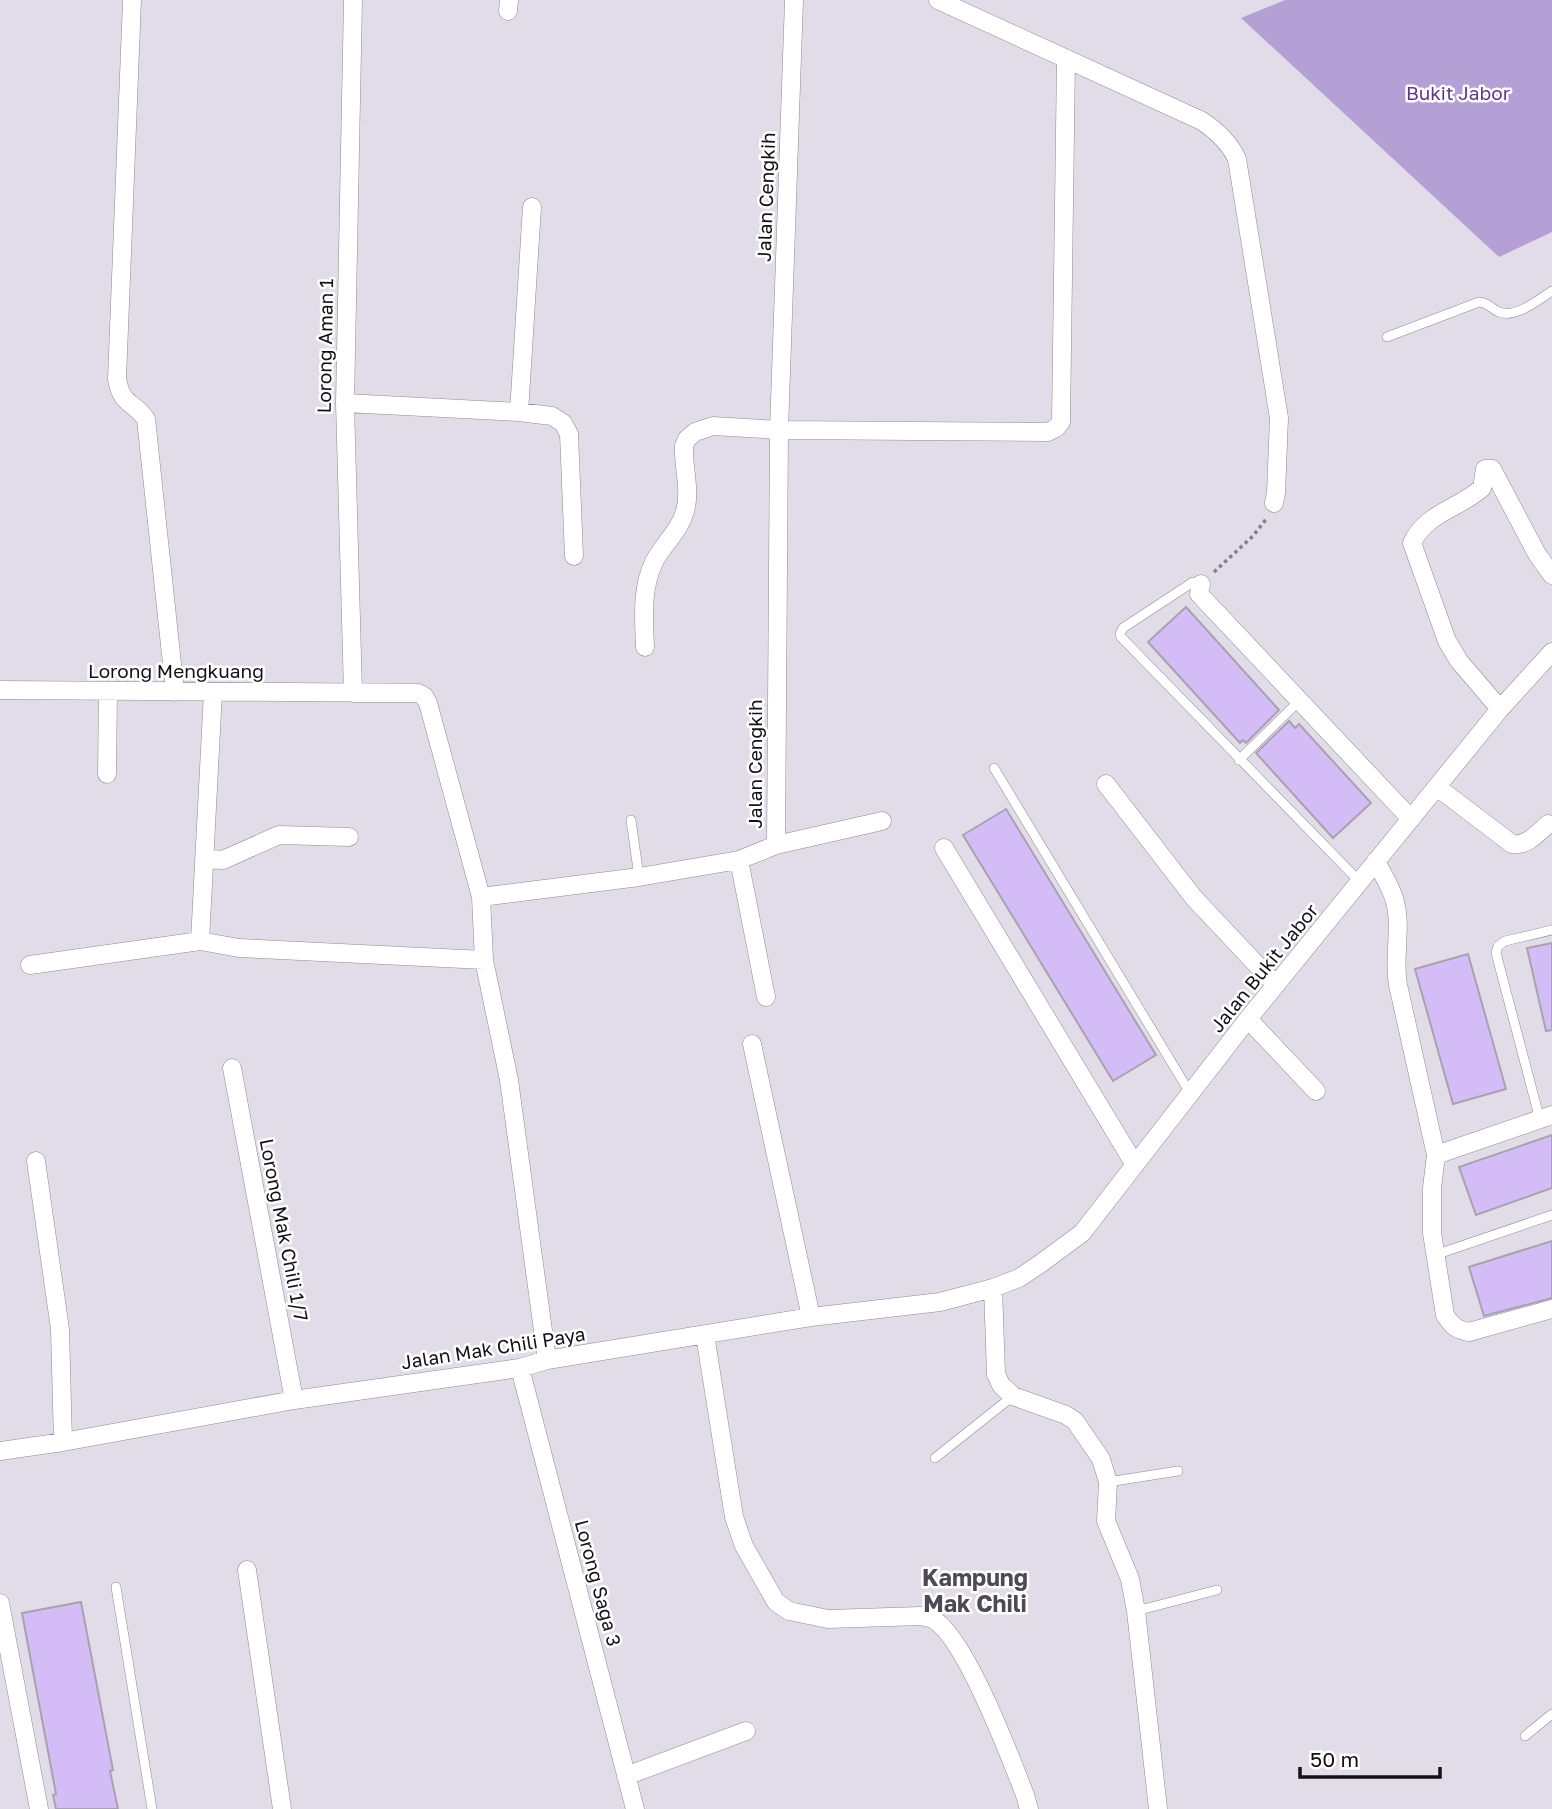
<svg xmlns="http://www.w3.org/2000/svg" width="1552" height="1809" font-family="'Golos Text',sans-serif">
  <style>
    .green { fill: #b5a0d5 }
    .building { fill: #d4bcf7; stroke: #a7a3ae; stroke-width: 2 }
    .lines { fill: none; stroke-linecap: round; stroke-linejoin: round }
    .lane-casing { stroke: #8e8a94; stroke-width: 10 }
    .street-casing { stroke: #8e8a94; stroke-width: 19 }
    .path { stroke: #848189; stroke-width: 3.5; stroke-dasharray: 3.5 3.5; stroke-linecap: butt }
    .lane { stroke: #fff; stroke-width: 9 }
    .street { stroke: #fff; stroke-width: 18 }
    .labels { text-anchor: middle; stroke-width: 5; stroke-linejoin: round; paint-order: stroke }
    .park-label { font-size: 19px; fill: #5f388b; stroke: #fff }
    .street-label { font-size: 19px; fill: #131115; stroke: #fff }
    .quarter-label { font-size: 23px; font-weight: bold; fill: #4d4a53; stroke: #fff }
  </style>
  <rect width="100%" height="100%" fill="#e1dce8"/>
  <!-- green -->
  <path class="green" d="M1285,0H1552V232L1499,257L1241,18Z"/>
  <!-- building -->
  <path class="building" d="M1186,607L1279,710L1246,743L1243,740L1240,743L1148,642Z
    M1289,721L1295,728L1299,724L1371,803L1333,838L1256,753Z
    M1006,809L1156,1055L1113,1081L963,835Z
    M1552,943V1030L1546,1031L1527,948Z
    M1468,954L1506,1089L1453,1104L1415,969Z
    M1552,1135V1188L1476,1215L1459,1167Z
    M1552,1241V1298L1484,1316L1469,1267Z
    M81,1602L113,1770L110,1771L118,1809H56L53,1795L56,1794L22,1613Z"/>
  <g class="lines">
    <!-- lane casing -->
    <g class="lane-casing">
      <path id="lane" d="M1387,337L1479,302C1490,303 1491,309 1499,312C1516,319 1539,299 1552,291
        M1201,584L1193,582L1123,628L1120,634L1121,637L1360,882
        M1239,760L1299,701
        M994,768L1190,1093
        M631,820L639,877
        M1540,1120L1496,953L1498,946L1505,941L1552,930
        M1435,1255L1552,1215
        M935,1458L1013,1396
        M1108,1482L1178,1471
        M116,1587L152,1809
        M1136,1611L1217,1590
        M1525,1736L1552,1714"/>
    </g>
    <!-- street casing -->
    <g class="street-casing">
      <path id="street" d="M132,0L117,379C122,406 132,400 146,419L175,692
        M938,0L1202,121C1217,131 1229,142 1237,159L1279,418L1276,493L1274,503
        M508,11L509,0
        M345,403L519,412L552,416L563,423L569,434L574,556
        M519,412L532,207
        M1201,584L1199,594L1411,819
        M645,647C644,619 641,589 654,562C663,544 680,531 685,511C691,491 683,467 684,446L687,439L695,432L713,426L779,430L1048,432L1056,428L1061,422L1066,59
        M0,690L418,693L424,696L428,703L481,897
        M213,692L200,941L239,948L484,960
        M353,693L345,403L353,0
        M1500,709L1459,661L1447,641L1412,543C1426,513 1458,509 1482,488L1485,469H1492L1537,554L1552,575
        M107,774L108,691
        M1106,784L1194,898L1276,985
        M1437,787L1512,844C1526,847 1538,833 1548,824
        M776,845L882,821
        M944,848L1135,1165
        M204,859L223,860L279,835L349,837
        M739,860L766,997
        M1376,861C1382,874 1392,888 1395,902C1402,928 1393,957 1398,985L1436,1155L1432,1188V1233L1445,1315C1452,1326 1457,1330 1469,1332L1552,1309
        M30,965L200,941
        M1248,1019L1316,1091
        M752,1044L811,1317
        M232,1068L294,1400
        M1436,1155L1552,1115
        M36,1161L60,1329L63,1442
        M993,1288L996,1374L1001,1385L1013,1396L1066,1415L1075,1421L1101,1459L1108,1482L1106,1521L1130,1579L1136,1611L1158,1809
        M705,1335L734,1517L744,1546L776,1602L789,1611L828,1619L920,1616C924,1617 927,1617 931,1618C964,1633 1011,1759 1025,1795L1029,1809
        M547,1360L509,1080L484,960L481,897L639,877L739,860L776,845L779,430L794,0
        M520,1368L635,1809
        M0,1451L63,1442L294,1400L520,1368L547,1360L811,1317L940,1302L993,1288L1019,1278L1040,1264L1082,1233L1248,1019L1500,709L1552,652
        M247,1570L282,1809
        M0,1603L39,1809
        M626,1776L746,1731"/>
    </g>
    <!-- path -->
    <path class="path" d="M1214,572L1253,536L1267,518"/>
    <!-- lane -->
    <use href="#lane" class="lane"/>
    <!-- street -->
    <use href="#street" class="street"/>
  </g>
  <g class="labels">
    <!-- park labels -->
    <g class="park-label">
      <text x="1458" y="100">Bukit Jabor</text>
    </g>
    <!-- street labels -->
    <g class="street-label">
      <text transform="translate(766 197) rotate(-88)" y="7">Jalan Cengkih</text>
      <text transform="translate(325 346) rotate(-89)" y="7">Lorong Aman 1</text>
      <text x="176" y="678">Lorong Mengkuang</text>
      <text transform="translate(755 764) rotate(-90)" y="7">Jalan Cengkih</text>
      <text transform="translate(1264 968) rotate(-51)" y="7">Jalan Bukit Jabor</text>
      <text transform="translate(284 1230) rotate(79)" y="7">Lorong Mak Chili 1/7</text>
      <text transform="translate(493 1348) rotate(-9)" y="7">Jalan Mak Chili Paya</text>
      <text transform="translate(598 1583) rotate(75)" y="7">Lorong Saga 3</text>
    </g>
    <!-- quarter labels -->
    <g class="quarter-label">
      <text x="975" y="1586">Kampung<tspan x="975" dy="26">Mak Chili</tspan></text>
    </g>
  </g>
  <!-- scale -->
  <path d="M1300 1767v10h140v-10" fill="none" stroke="#131115" stroke-width="3.5"/>
  <text x="1310" y="1767" font-size="21" fill="#131115" stroke="#ffffff" stroke-width="5" paint-order="stroke">50 m</text>
</svg>
